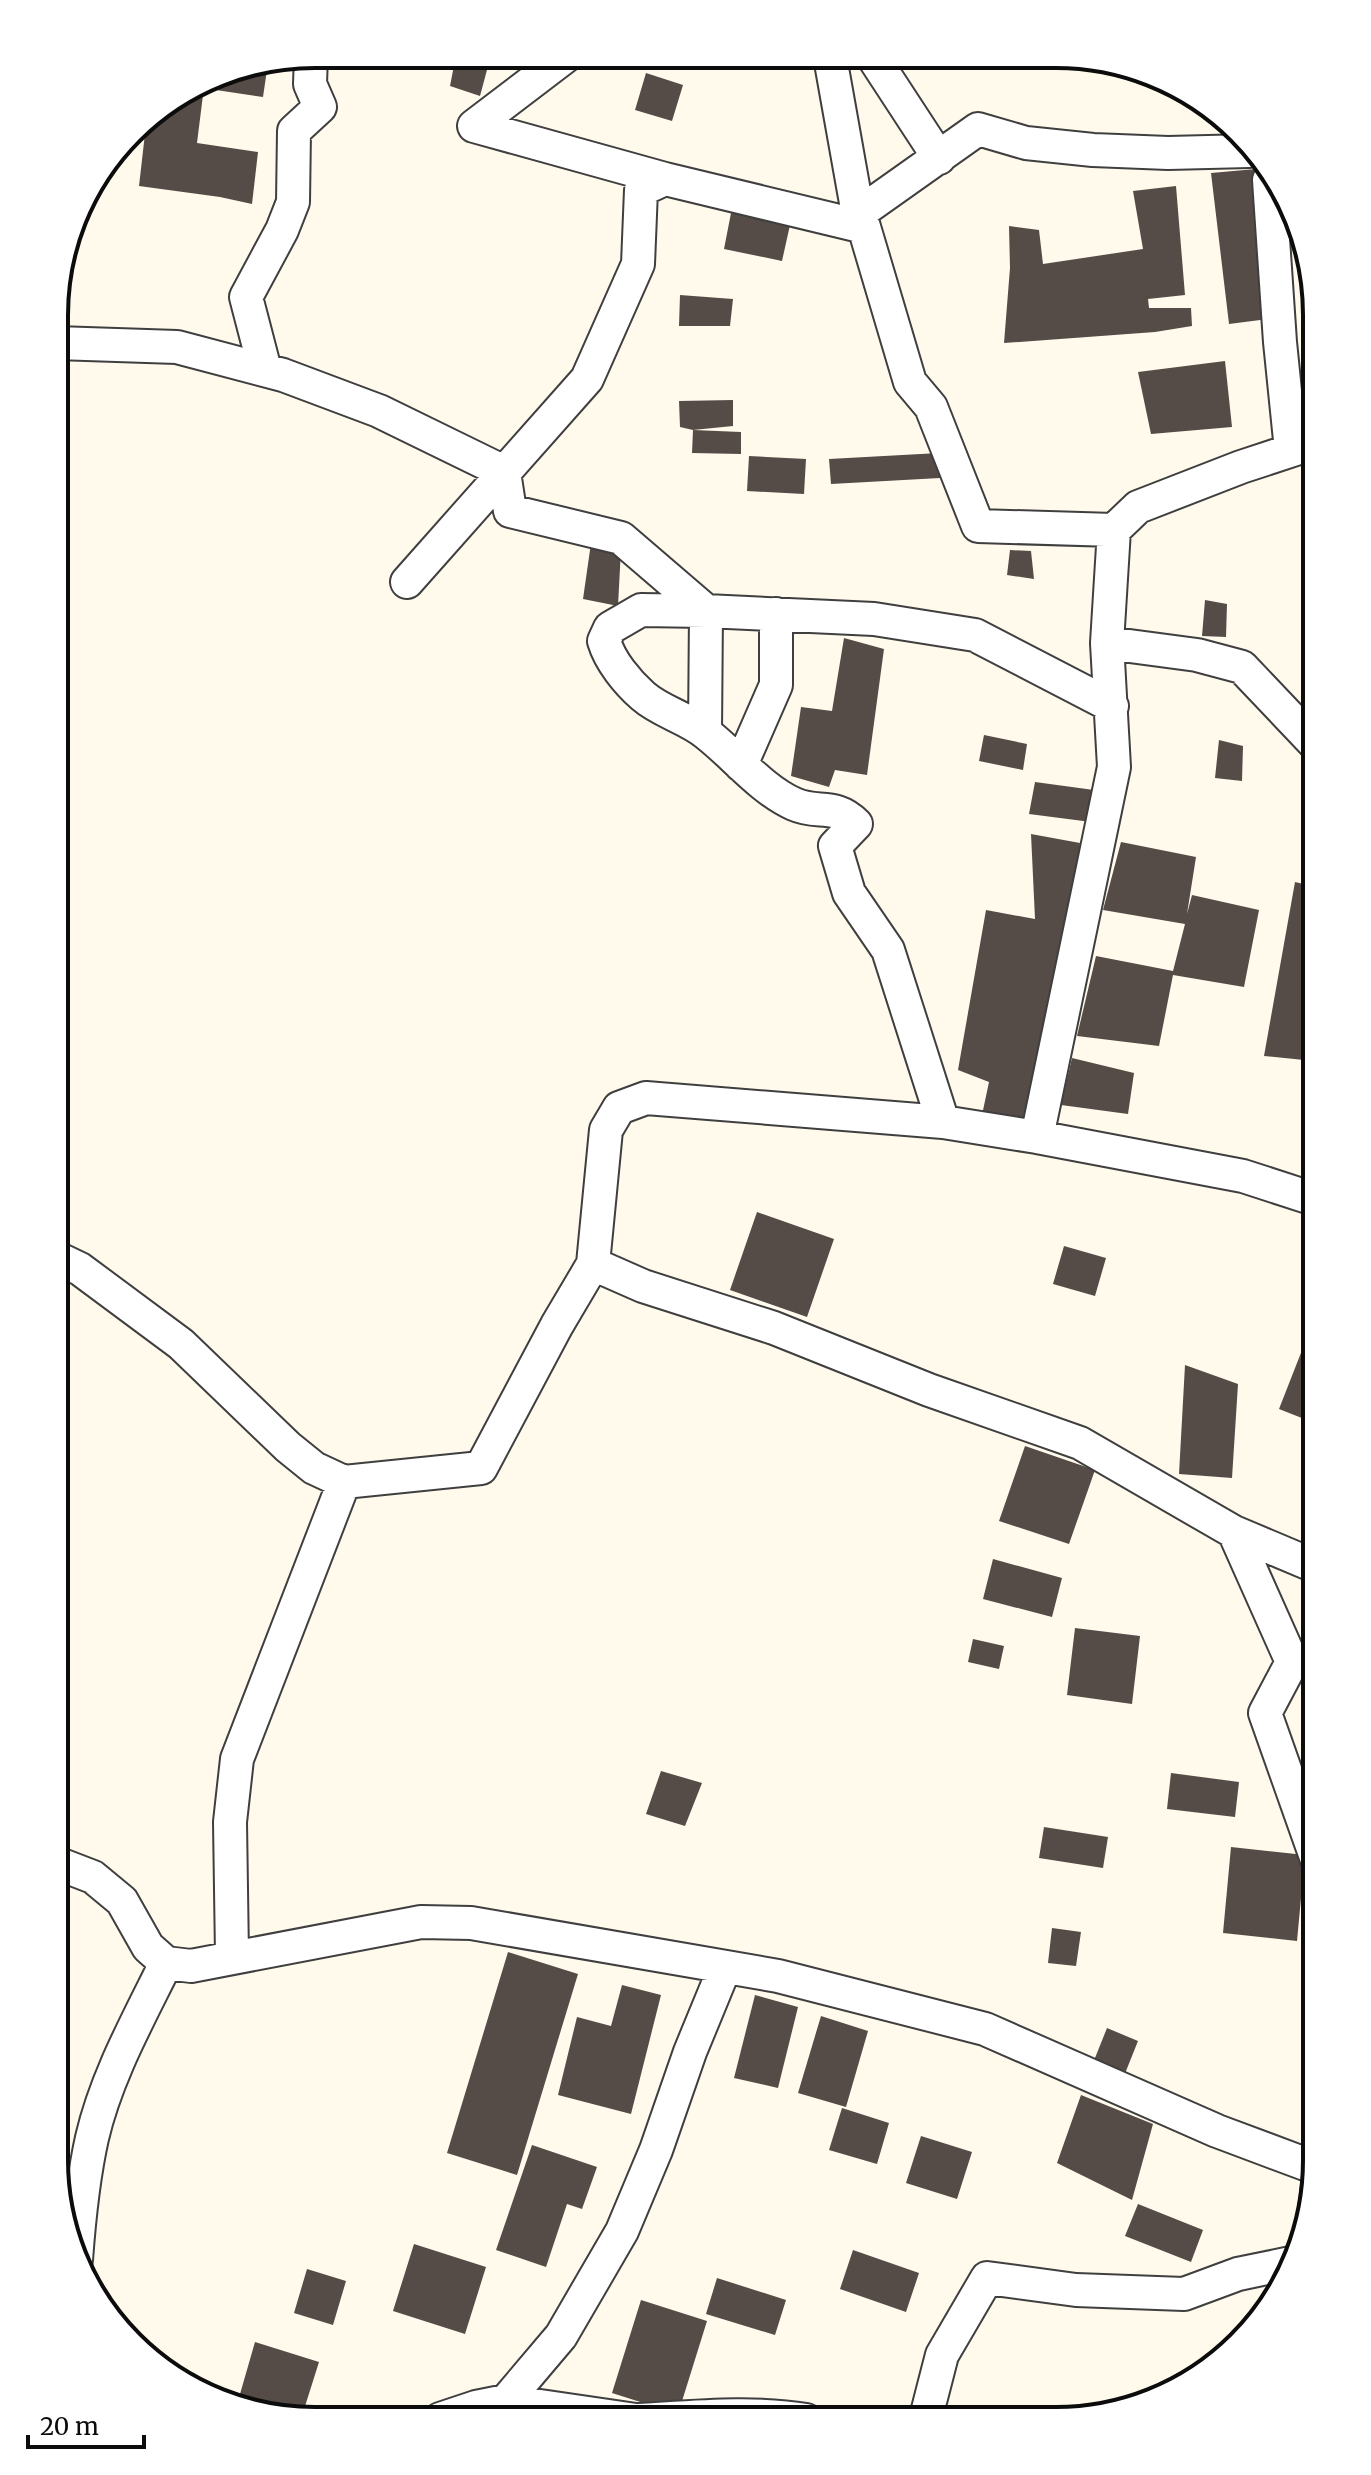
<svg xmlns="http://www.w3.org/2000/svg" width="1371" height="2475" font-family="Merriweather,serif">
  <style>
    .building { fill: #554c48 }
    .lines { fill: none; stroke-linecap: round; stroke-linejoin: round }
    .minor-casing { stroke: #3f3f3f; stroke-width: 36 }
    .minor { stroke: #fff; stroke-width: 32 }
    .rim { fill: none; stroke: #0c0c0c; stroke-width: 4 }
  </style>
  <rect width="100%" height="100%" fill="#fffaec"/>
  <!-- building -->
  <path class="building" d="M456,55H491L480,96L450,86Z
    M268,63L263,97L216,90L218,73Z
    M646,73L683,85L672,121L635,110Z
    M185,93L203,95L197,143L258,152L252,204L220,197L139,186L147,116Z
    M1256,169L1268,319L1229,324L1211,173Z
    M1176,186L1185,295L1148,299L1149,308H1191L1192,326L1155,332L1004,343L1010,268L1009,226L1039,230L1043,264L1143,249L1133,191Z
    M731,213L790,225L782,261L724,249Z
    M1303,263H1308L1317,315V407H1301Z
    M680,295L733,299L730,326H679Z
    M1225,361L1232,427L1151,434L1138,372Z
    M733,400V426L693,430L741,432V454L692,453L693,430L680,427L679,401Z
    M939,453L940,478L831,484L829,459Z
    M749,456L806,459L804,494L747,491Z
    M591,543L621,549L618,606L583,599Z
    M1010,550L1031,551L1034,579L1007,575Z
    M1205,600L1227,604L1226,637L1202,636Z
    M844,638L884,649L867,775L835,770L829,787L791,776L801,707L832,711Z
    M984,735L1027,744L1023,770L979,761Z
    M1219,740L1243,746L1242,781L1215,778Z
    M1035,782L1094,790L1091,822L1029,814Z
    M1031,834L1080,843L1066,940L1029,1126L982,1115L989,1082L958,1070L986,910L1035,919Z
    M1121,842L1196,857L1187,914L1192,895L1259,910L1244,987L1173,975L1159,1046L1077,1036L1096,956L1173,971L1185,924L1103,910Z
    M1295,882L1317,887V1002L1304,1060L1264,1056Z
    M1072,1058L1134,1073L1128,1114L1061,1105Z
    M757,1212L834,1239L807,1317L730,1290Z
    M1064,1246L1106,1258L1095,1296L1053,1284Z
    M1306,1340L1317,1344V1424L1279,1409Z
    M1185,1365L1238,1384L1232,1478L1179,1474Z
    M1025,1446L1095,1470L1069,1544L999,1521Z
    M993,1559L1062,1578L1052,1617L983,1599Z
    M1075,1628L1140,1636L1132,1704L1067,1695Z
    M973,1639L1004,1646L999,1669L968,1662Z
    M661,1771L702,1783L685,1826L646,1814Z
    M1171,1773L1239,1782L1235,1817L1167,1809Z
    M1044,1827L1108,1837L1103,1868L1039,1858Z
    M1231,1847L1305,1855L1297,1941L1223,1933Z
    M1052,1928L1081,1932L1076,1966L1048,1963Z
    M508,1952L578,1974L517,2175L447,2153Z
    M622,1985L661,1995L631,2114L558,2095L577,2017L611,2026Z
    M755,1995L798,2007L778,2088L734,2078Z
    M821,2016L868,2031L846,2107L798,2093Z
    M1107,2028L1138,2041L1124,2076L1093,2063Z
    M1081,2095L1153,2124L1132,2200L1057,2163Z
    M842,2108L889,2123L877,2164L829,2150Z
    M921,2136L972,2152L957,2199L906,2183Z
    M532,2145L597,2167L582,2209L567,2204L546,2267L496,2250Z
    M1300,2185L1314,2187L1304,2233L1294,2231Z
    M1138,2204L1203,2230L1191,2262L1125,2236Z
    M414,2244L486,2267L465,2334L393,2311Z
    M853,2250L919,2273L906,2312L840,2289Z
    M307,2269L346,2281L333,2325L294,2313Z
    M717,2278L786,2300L775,2335L706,2314Z
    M641,2300L707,2321L678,2414L612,2393Z
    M255,2342L319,2362L301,2419H280L238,2401Z"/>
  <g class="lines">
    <!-- minor casing -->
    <g class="minor-casing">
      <path id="minor" d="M566,56L474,126L665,179
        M830,57L858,214L864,227L910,382L931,407L978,526L1114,530
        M873,57L939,158
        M1269,180L1280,342L1291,450
        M858,214L978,129L1026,143L1093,150L1168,153L1249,151
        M56,343L177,347L283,375L379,411L504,472L510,511L621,538L706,611L874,619L975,635L1112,706
        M265,370L246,297L282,230L293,202L294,131L320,107L310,84L311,55
        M407,582L587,379L638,264L641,190L665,179L864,227
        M1107,643L1197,655L1242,667L1317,746
        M705,732L706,611L641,610L610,628L604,641C610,661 627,682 643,696C661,712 688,718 707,734C734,755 762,790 794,804C818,815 834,802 856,824L835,846L849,893L888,950L943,1122
        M741,765L776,685V614
        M1037,1137L1114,767L1107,643L1114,530L1138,507L1241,467L1317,442
        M55,1257L80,1269L181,1344L288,1447L314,1468L344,1482L481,1468L557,1325L593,1264L606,1130L619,1108L646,1098L943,1122L1037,1137L1243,1176L1317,1200
        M593,1264L643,1286L774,1328L929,1390L1080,1443L1234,1532L1317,1567
        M1234,1532L1292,1662L1265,1713L1317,1860
        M54,1862L93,1877L122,1901L148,1947L166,1963L191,1966L421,1922L471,1923L778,1976L985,2029L1217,2131L1316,2168
        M232,1956L230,1822L237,1759L344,1482
        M76,2260C79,2219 83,2178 92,2138C106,2077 138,2020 166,1963
        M506,2401L561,2336L622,2231L656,2150L690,2052L725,1967
        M440,2419L476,2407L506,2401L636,2420
        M639,2420C693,2417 754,2411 806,2420
        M925,2421L942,2355L987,2278L1076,2290L1184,2294L1238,2274L1296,2262"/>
    </g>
    <!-- minor -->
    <use href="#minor" class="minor"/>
  </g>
  <!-- crop -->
  <path d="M0 0H1371V2475H0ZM315 68H1056A247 247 0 0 1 1303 315V2160A247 247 0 0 1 1056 2407H315A247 247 0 0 1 68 2160V315A247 247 0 0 1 315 68Z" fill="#fff" fill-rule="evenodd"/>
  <path class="rim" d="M315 68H1056A247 247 0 0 1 1303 315V2160A247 247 0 0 1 1056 2407H315A247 247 0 0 1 68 2160V315A247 247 0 0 1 315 68Z"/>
  <!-- scale -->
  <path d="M28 2435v12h116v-12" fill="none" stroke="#0c0c0c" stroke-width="4"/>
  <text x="40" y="2435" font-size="24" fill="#0c0c0c" stroke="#ffffff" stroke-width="6" paint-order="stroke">20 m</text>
</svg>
